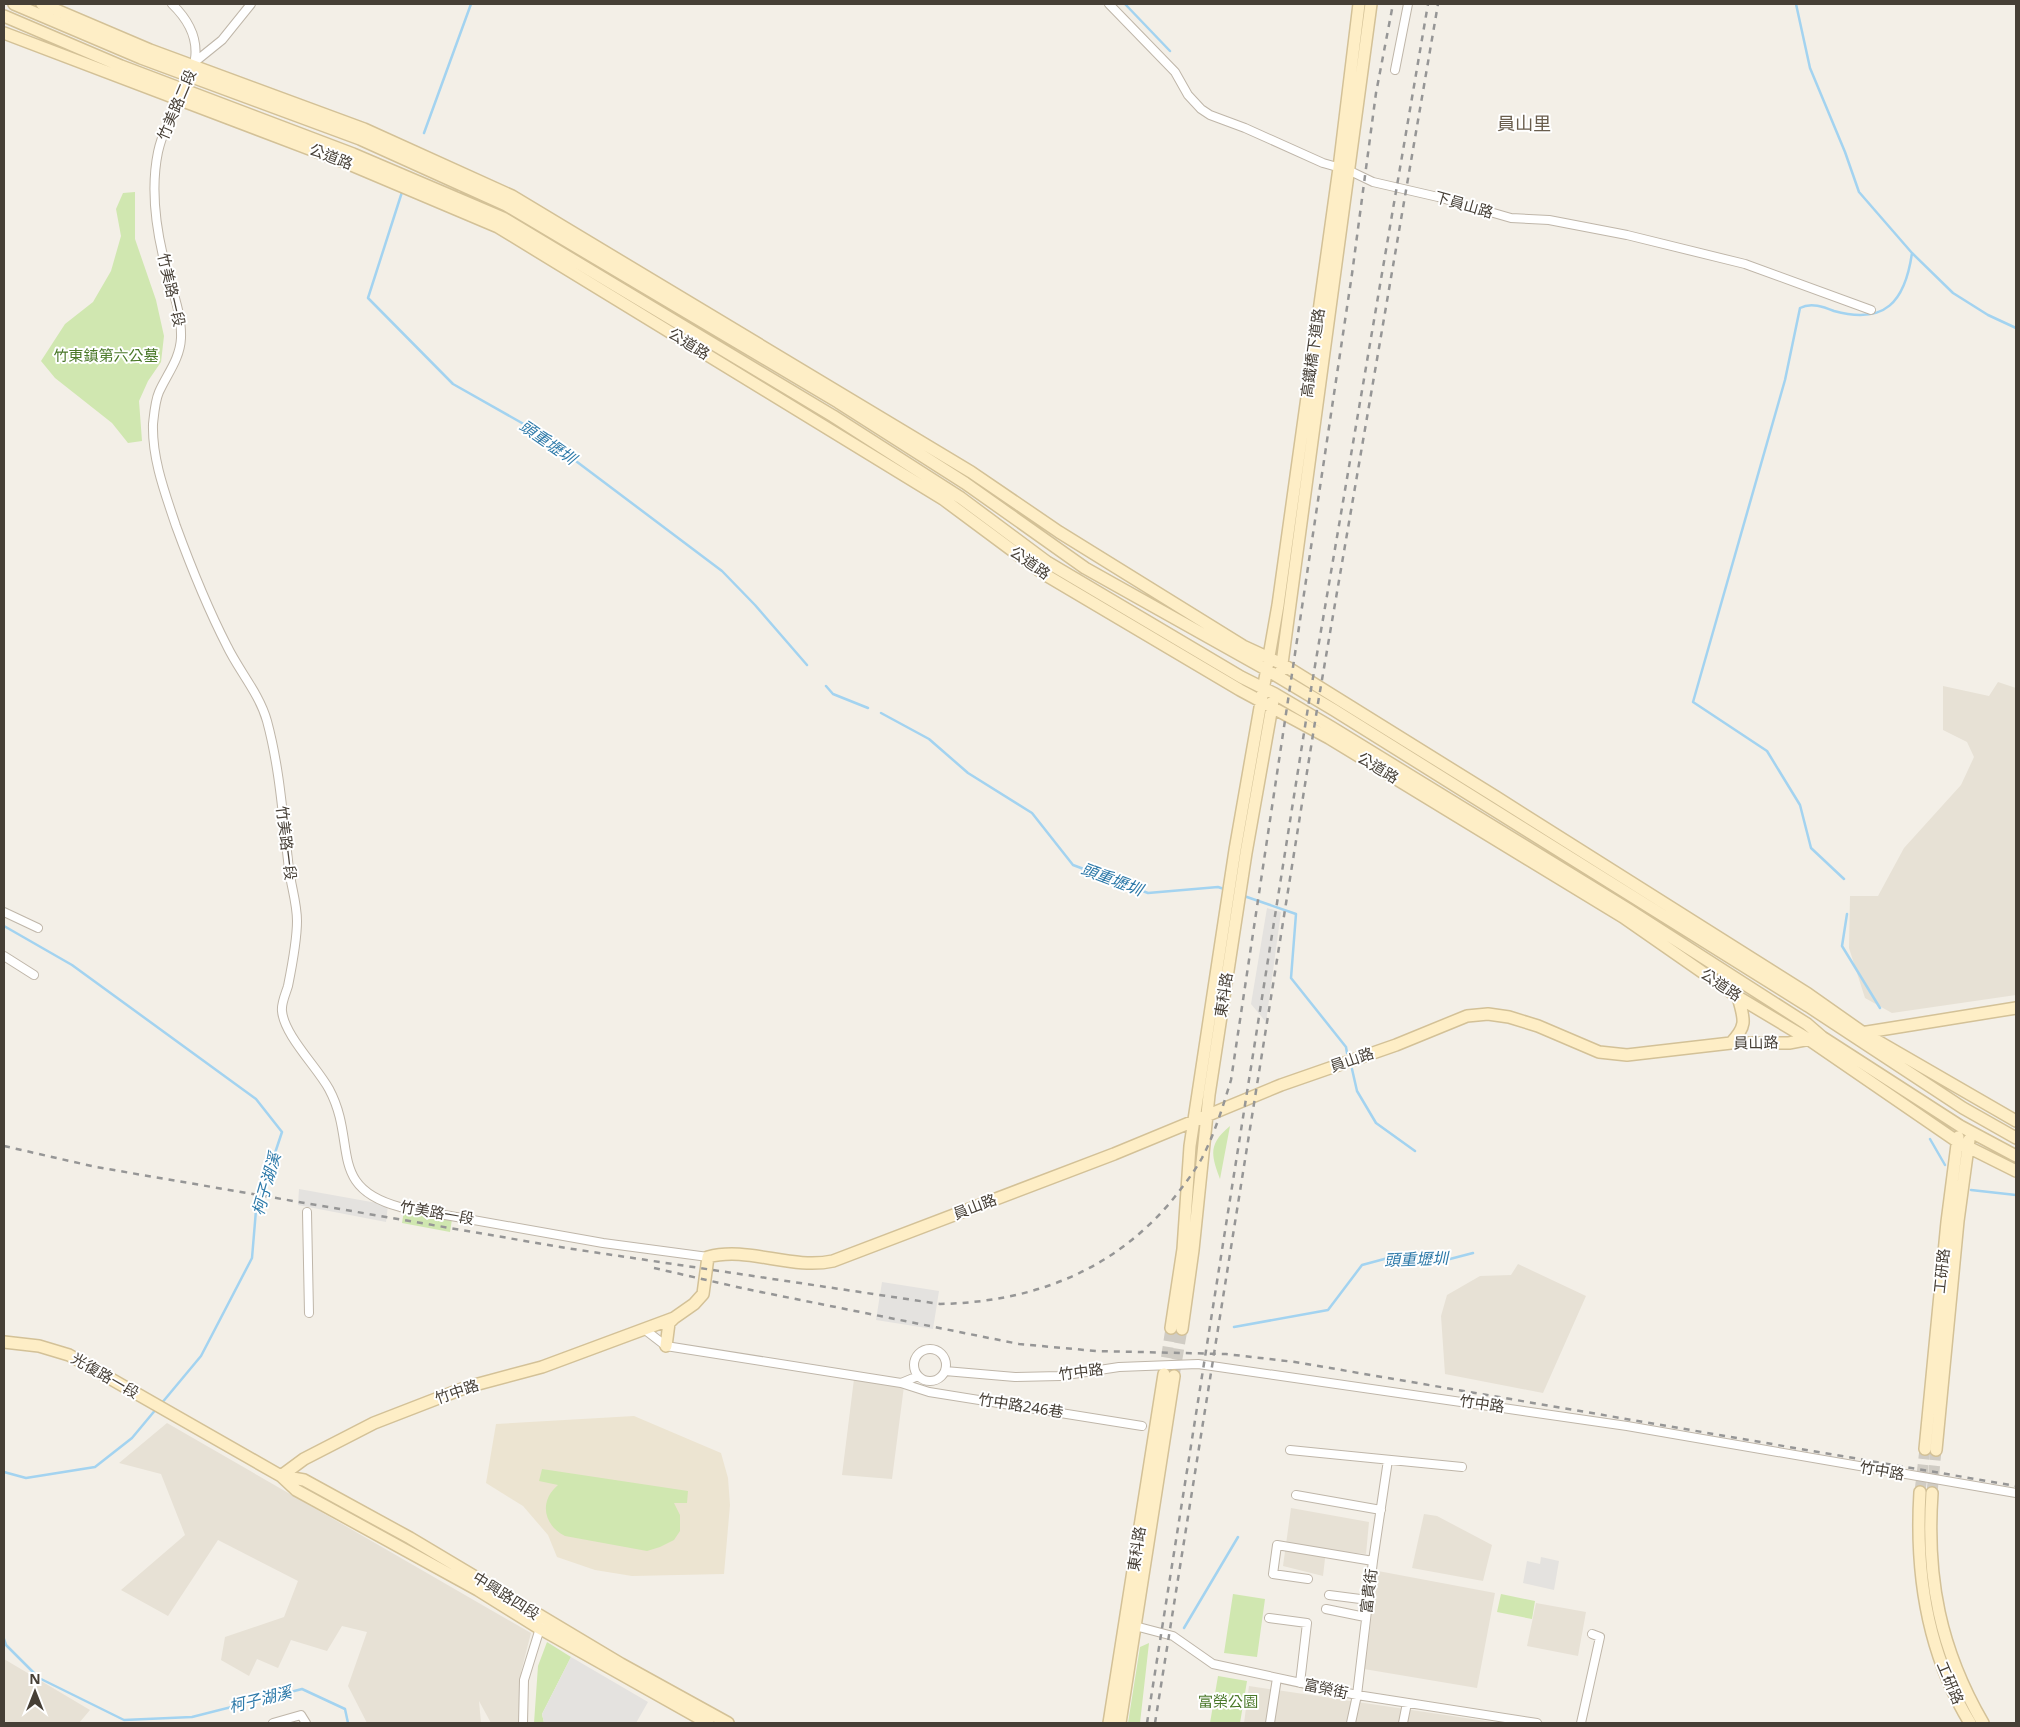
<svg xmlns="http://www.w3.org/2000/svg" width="2020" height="1727" font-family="'Noto Sans','Noto Sans TC',sans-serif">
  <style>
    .residential { fill: #e7e1d5 }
    .education { fill: #ece4d1 }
    .green { fill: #d0e7b0 }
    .parking { fill: #e4e2df }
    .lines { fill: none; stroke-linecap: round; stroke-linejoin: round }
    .stream { stroke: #a3d3f0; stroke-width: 2.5 }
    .secondary-tunnel { stroke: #d0ccc4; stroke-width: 11; stroke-dasharray: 11 5.5; stroke-linecap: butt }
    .street-casing { stroke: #bfb6a9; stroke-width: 10 }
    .secondary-casing { stroke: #d3c197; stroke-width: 14 }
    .street { stroke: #fff; stroke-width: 8 }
    .secondary { stroke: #feeec6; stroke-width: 11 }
    .rail { stroke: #969696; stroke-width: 2.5; stroke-dasharray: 6 6; stroke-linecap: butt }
    .labels { text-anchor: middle; stroke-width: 4; stroke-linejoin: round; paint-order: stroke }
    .street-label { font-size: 15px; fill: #463f36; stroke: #fff }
    .park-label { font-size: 15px; fill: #4a7829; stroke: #fff }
    .water-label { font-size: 16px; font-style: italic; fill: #2e7aa9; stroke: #fff }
    .quarter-label { font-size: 18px; fill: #695d4d; stroke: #fff }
  </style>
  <rect width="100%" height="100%" fill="#f3efe7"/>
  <!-- residential -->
  <path class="residential" d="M1998,682L2016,688V995L1892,1013L1865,998L1849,948L1850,896H1878L1904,848L1961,785L1974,757L1967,742L1943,730V686L1989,696Z
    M1518,1264L1586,1296L1543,1393L1445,1374L1441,1316L1447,1295L1480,1276L1511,1275Z
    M854,1379L904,1386L892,1479L842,1475Z
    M167,1423L531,1633L521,1672L518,1723H491L479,1701L481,1723H367L348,1686L367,1632L342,1626L327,1651L291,1640L278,1668L257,1659L249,1676L221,1660L225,1637L284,1617L298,1581L218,1540L168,1616L121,1590L185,1535L161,1474L119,1463Z
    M1291,1508L1369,1522L1366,1554L1326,1550L1323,1576L1283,1566Z
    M1424,1514L1437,1516L1492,1545L1483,1581L1412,1568Z
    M1378,1571L1495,1593L1477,1688L1364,1669Z
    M1536,1603L1586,1612L1578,1656L1527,1646Z
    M4,1659L90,1710L79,1723H4Z
    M1249,1686L1499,1723H1244Z"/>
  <!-- education -->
  <path class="education" d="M634,1416L721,1453L728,1478L730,1505L724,1574L632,1576L595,1570L557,1557L548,1535L523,1506L486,1483L496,1424Z"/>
  <!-- green -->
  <path class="green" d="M135,192V239L156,300L164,336L161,362L148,381L139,401L142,441L128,443L112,423L55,378L41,361L65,324L93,302L111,271L121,236L116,209L123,193Z
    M1230,1126L1220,1179C1211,1155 1208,1144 1230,1126Z
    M405,1204L453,1213L450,1232L402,1223Z
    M542,1469L688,1491L687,1503H674L680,1515V1531L674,1540L660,1547L647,1551L565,1536C543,1525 539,1501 558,1485L539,1481Z
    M1233,1594L1265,1599L1257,1657L1224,1653Z
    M1501,1594L1535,1601L1532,1619L1497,1612Z
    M547,1642L571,1657L542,1714L544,1723H534L538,1666Z
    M1149,1643L1140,1723H1128L1140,1647Z
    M1218,1676L1247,1681L1240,1723H1210Z"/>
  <!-- parking -->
  <path class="parking" d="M1267,908L1281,912L1266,1022L1251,1004Z
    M299,1189L388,1205L386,1222L298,1205Z
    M882,1282L939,1291L933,1329L876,1320Z
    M1541,1557L1559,1561L1554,1590L1523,1583L1527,1561L1540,1564Z
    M571,1657L648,1702L636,1723H544L542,1714Z"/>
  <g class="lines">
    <!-- stream -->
    <path class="stream" d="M1125,4L1170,51
      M1796,4L1810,68L1845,152L1859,192L1912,253L1953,293L1988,315L2016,328
      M424,133L471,4
      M402,192L368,298L453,384L536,431L722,571L755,605L807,665
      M826,686L833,694L868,708
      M881,713L929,739L968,773L1032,813L1073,865L1148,893L1218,887L1227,890
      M1844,879L1811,848L1800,805L1767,751L1693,702L1785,380L1800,308C1811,302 1824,307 1834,311C1885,325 1905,302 1912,253
      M1244,896L1296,914L1291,978L1346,1047L1347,1053
      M1847,914L1842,946L1880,1008
      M4,926L72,965L256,1099L282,1132L256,1210L252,1258L201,1356L161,1404
      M1352,1069L1357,1091L1376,1123L1415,1151
      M1930,1139L1945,1165
      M1971,1190L2016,1195
      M1234,1327L1328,1310L1362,1265L1388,1258L1413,1257L1446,1260L1473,1253
      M4,1472L26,1478L95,1467L132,1438L157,1408
      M1184,1628L1238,1537
      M4,1639L6,1645L39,1678L124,1720L192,1717L302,1689L345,1709L348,1723"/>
    <!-- secondary-tunnel -->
    <path class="secondary-tunnel" d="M1164,1374L1171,1328
      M1174,1376L1182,1329
      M1920,1492L1925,1449
      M1932,1493L1936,1450"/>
    <!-- street casing -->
    <g class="street-casing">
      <path id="street" d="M172,4C227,57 170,97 158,152C151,186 155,222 163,256C169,283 182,310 181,338C180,359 167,374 159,392C155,401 154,415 153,424C152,459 165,493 176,526C191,567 207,607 227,646C239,671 259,693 267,721C280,769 283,819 289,869C291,886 297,903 297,921C297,941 292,966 288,986C286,993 281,1003 282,1011C284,1035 317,1067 329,1089C358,1143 326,1187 400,1207L603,1243L708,1257
        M1109,4L1175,72L1188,95L1201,109L1210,115L1245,128L1323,163L1348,170L1373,182L1438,197L1511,218L1549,220L1627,235L1745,264L1871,310
        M196,61L222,40L251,4
        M1395,70L1408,4
        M4,912L38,928
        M4,956L34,975
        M307,1212L309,1313
        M644,1329L666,1346L901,1383L918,1376
        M914 1365a16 16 0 1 1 32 0a16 16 0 1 1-32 0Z
        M945,1371L1015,1377L1060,1376L1119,1367L1198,1364L1627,1426L2016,1493
        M901,1383L929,1392L1142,1426
        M1290,1450L1462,1467
        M1296,1495L1381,1510
        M1308,1579L1273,1574L1277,1545L1373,1561
        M1329,1595L1368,1600
        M1326,1609L1365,1617
        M1269,1618L1307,1623L1300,1683
        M1131,1625L1173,1636L1213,1664L1357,1695L1537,1723
        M273,1723L301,1715L306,1723
        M523,1723L524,1680L541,1625
        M1270,1723L1277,1678
        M1351,1723L1357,1695L1373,1561L1388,1460
        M1403,1723L1407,1703
        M1581,1723L1600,1637L1592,1634"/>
    </g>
    <!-- secondary casing -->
    <g class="secondary-casing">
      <path id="secondary" d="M14,4L141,58L360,139L506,205L838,402L965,483L1085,568L1267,670L1334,710L1808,1006L1963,1108L2016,1138
        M42,4L150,50L364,129L512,196L971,472L1059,532L1243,646L1282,664L1496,797L1808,994L1862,1032L2016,1121
        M4,16L121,66L353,154L503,218L833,416L961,498L1047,562L1241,677L1275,694L1331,727L1629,910L1807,1024L1822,1037L1960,1126L2016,1156
        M4,33L349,164L498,227L943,499L1044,574L1240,690L1329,738L1623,917L1738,997L1808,1039L1958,1142L2016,1171
        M1281,671L1371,4
        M1861,1033L2016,1008
        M1731,1043C1748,1025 1744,1019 1738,997
        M1171,1328L1183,1249L1190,1146L1235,850L1278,605L1339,168L1359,4
        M1182,1329L1193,1250L1209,1095L1246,853L1273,701
        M4,1342L39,1346L69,1355L281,1476L296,1490L478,1590L539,1628L708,1723
        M666,1346L669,1323L674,1318
        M1925,1449L1947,1222L1958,1137
        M1936,1450L1958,1221L1969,1140
        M281,1476L304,1459L374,1423L467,1387L542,1367L674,1318L694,1304L703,1294L708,1257C748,1246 791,1270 833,1261L1114,1154L1281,1085L1396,1045L1467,1016L1488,1014L1509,1017L1538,1026L1599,1052L1627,1055L1731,1043H1789L1810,1039
        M281,1476L304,1480L410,1538L621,1664L728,1723
        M1920,1492C1915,1573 1927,1653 1970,1723
        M1932,1493C1926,1578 1940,1649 1983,1723
        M1109,1723L1164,1374
        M1120,1723L1174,1376"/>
    </g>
    <!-- street -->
    <use href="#street" class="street"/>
    <!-- secondary -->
    <use href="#secondary" class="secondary"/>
    <!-- rail -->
    <path class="rail" d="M4,1146L96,1167L566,1248L940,1304C1030,1302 1109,1273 1169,1204C1181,1189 1193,1174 1202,1158C1215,1133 1223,1106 1231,1080L1352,274L1376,93L1393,4
      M654,1268L746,1289L1019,1344L1096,1351L1226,1354L1295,1362L2016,1486
      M1147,1723L1310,695L1428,4
      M1155,1723L1319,697L1438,4"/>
  </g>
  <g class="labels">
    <!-- street labels -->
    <g class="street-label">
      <text transform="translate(177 105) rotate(-67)" y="5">竹美路二段</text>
      <text transform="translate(331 157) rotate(21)" y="5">公道路</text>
      <text transform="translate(1464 205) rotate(16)" y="5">下員山路</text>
      <text transform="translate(171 290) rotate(77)" y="5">竹美路一段</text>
      <text transform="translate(689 344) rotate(32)" y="5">公道路</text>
      <text transform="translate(1313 353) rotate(-82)" y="5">高鐵橋下道路</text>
      <text transform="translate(1030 563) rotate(35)" y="5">公道路</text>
      <text transform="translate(1378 768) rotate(31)" y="5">公道路</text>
      <text transform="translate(286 843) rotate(83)" y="5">竹美路一段</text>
      <text transform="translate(1721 985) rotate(34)" y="5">公道路</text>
      <text transform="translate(1224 995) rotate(-81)" y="5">東科路</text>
      <text transform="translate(1756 1043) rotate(-1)" y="5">員山路</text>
      <text transform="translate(1352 1060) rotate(-19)" y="5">員山路</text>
      <text transform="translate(975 1207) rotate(-21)" y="5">員山路</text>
      <text transform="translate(437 1213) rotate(10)" y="5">竹美路一段</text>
      <text transform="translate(1942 1271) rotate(-84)" y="5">工研路</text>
      <text transform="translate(1081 1372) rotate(-7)" y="5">竹中路</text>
      <text transform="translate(105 1376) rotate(30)" y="5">光復路一段</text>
      <text transform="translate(457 1392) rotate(-19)" y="5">竹中路</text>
      <text transform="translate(1482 1404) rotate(8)" y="5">竹中路</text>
      <text transform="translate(1021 1406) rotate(9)" y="5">竹中路246巷</text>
      <text transform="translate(1882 1471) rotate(10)" y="5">竹中路</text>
      <text transform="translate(1137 1549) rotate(-81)" y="5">東科路</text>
      <text transform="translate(1369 1591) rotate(-83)" y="5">富貴街</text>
      <text transform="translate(506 1596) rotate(32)" y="5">中興路四段</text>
      <text transform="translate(1950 1683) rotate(67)" y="5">工研路</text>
      <text transform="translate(1326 1689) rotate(12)" y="5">富榮街</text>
    </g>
    <!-- park labels -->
    <g class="park-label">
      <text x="106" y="361">竹東鎮第六公墓</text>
      <text x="1228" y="1707">富榮公園</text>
    </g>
    <!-- water labels -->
    <g class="water-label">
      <text transform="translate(548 442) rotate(35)" y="6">頭重壢圳</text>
      <text transform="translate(1112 879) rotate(21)" y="6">頭重壢圳</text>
      <text transform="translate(266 1184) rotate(-74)" y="6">柯子湖溪</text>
      <text transform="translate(1416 1259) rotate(-2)" y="6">頭重壢圳</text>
      <text transform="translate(260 1699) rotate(-14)" y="6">柯子湖溪</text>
    </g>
    <!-- quarter labels -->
    <g class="quarter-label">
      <text x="1524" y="130">員山里</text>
    </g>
  </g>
  <!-- border -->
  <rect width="2020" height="1727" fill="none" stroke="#463f36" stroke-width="10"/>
  <!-- north arrow -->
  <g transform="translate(35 1692)" stroke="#ffffff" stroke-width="4" paint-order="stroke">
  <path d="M0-4L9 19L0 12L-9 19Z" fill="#463f36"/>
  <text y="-8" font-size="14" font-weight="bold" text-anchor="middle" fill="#463f36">N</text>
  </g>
</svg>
